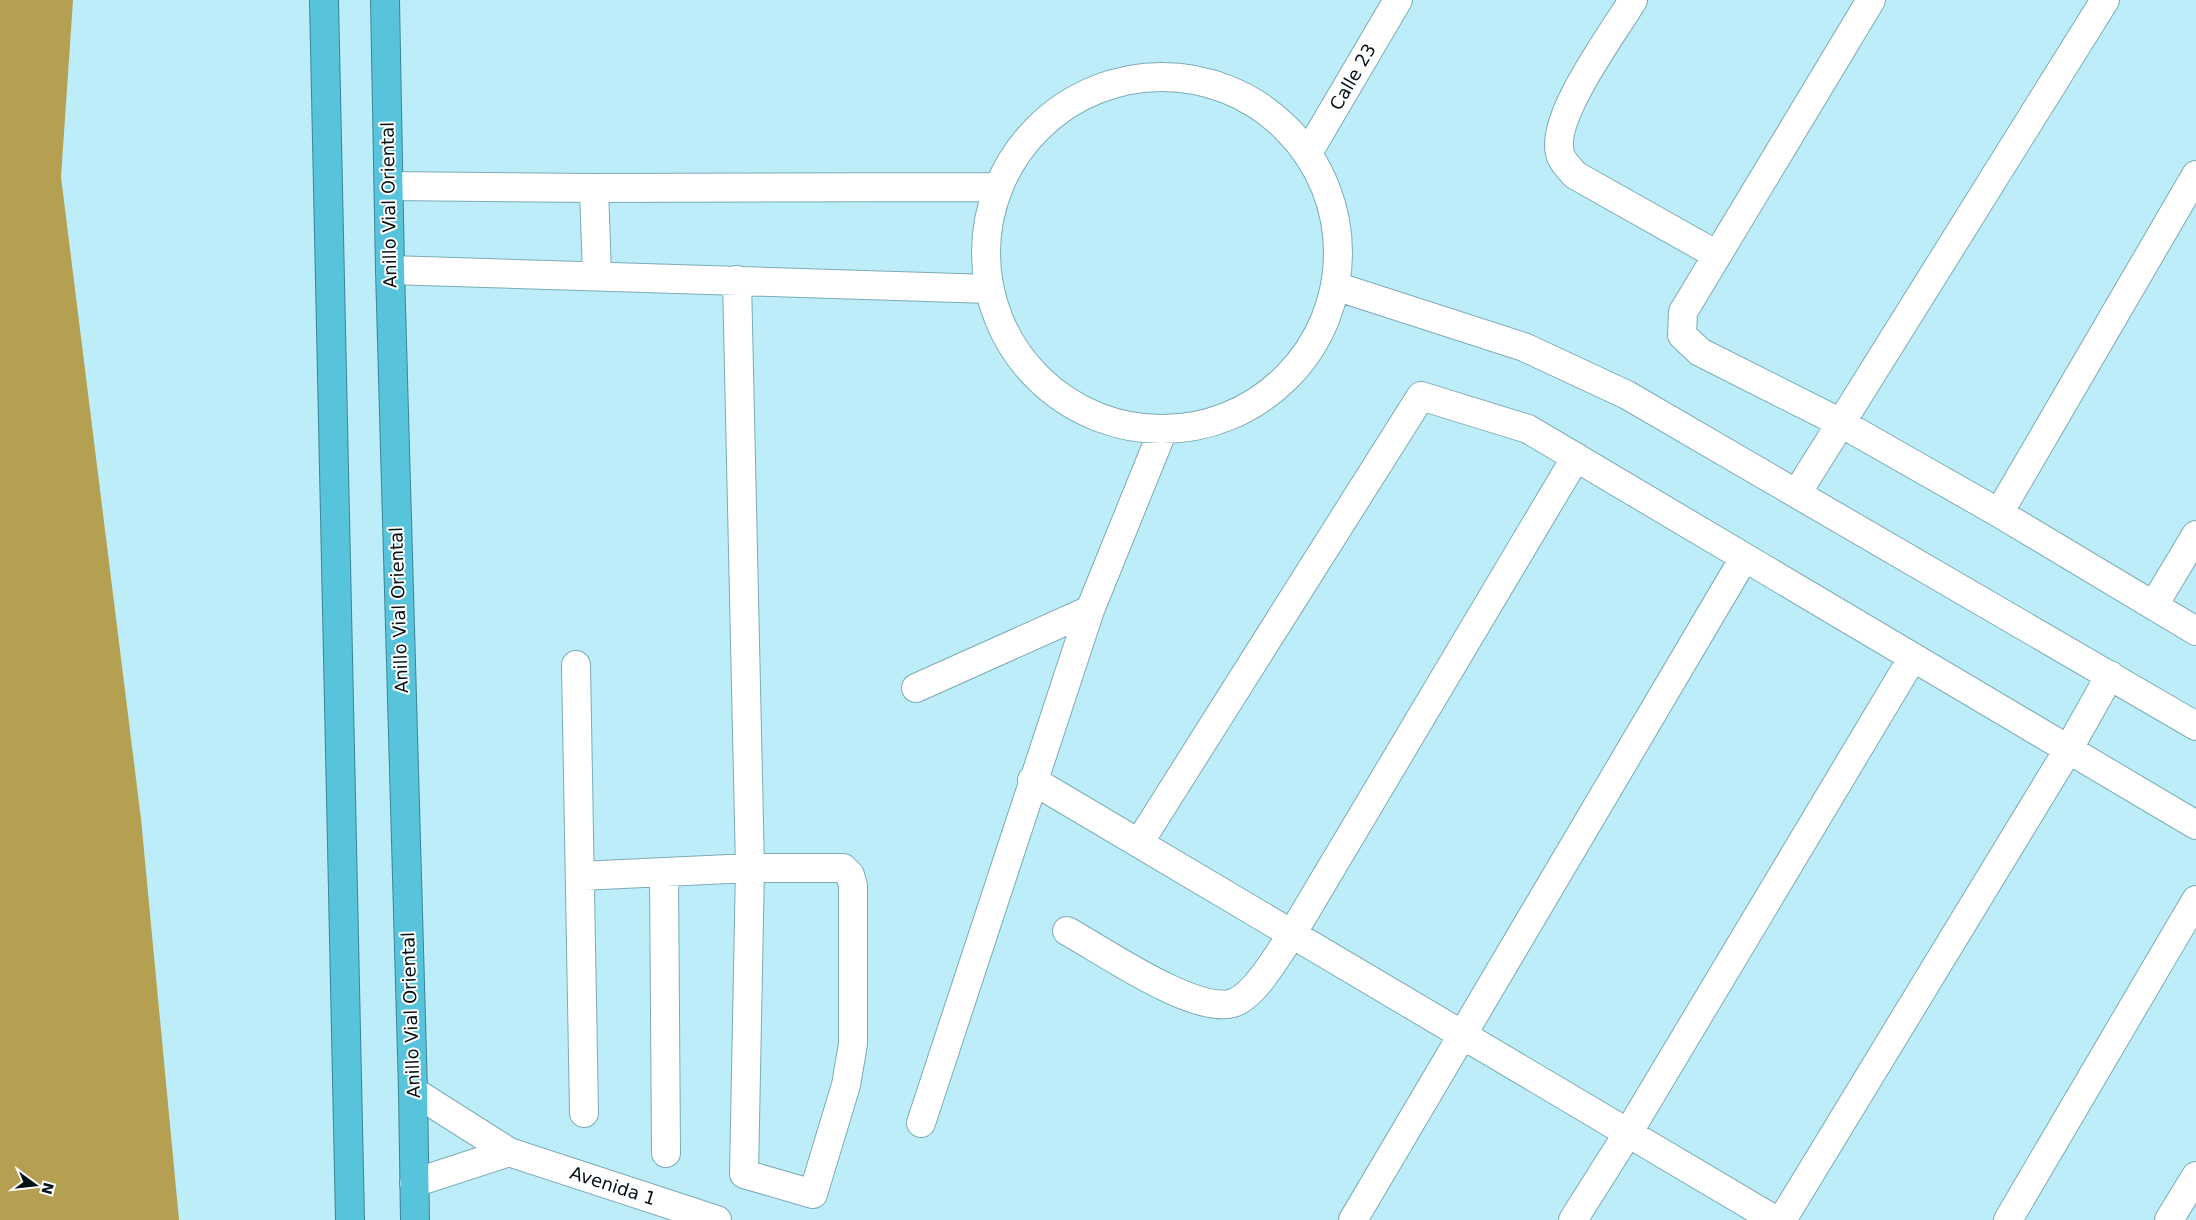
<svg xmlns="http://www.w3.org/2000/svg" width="2196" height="1220" font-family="'DejaVu Sans',sans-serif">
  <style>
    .forest { fill: #b59f50 }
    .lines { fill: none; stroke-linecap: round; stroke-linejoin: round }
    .minor-casing { stroke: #7dabb6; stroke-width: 30 }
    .highway-casing { stroke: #3a8596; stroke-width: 30 }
    .minor { stroke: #fff; stroke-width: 28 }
    .highway { stroke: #58c4dc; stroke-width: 28 }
    .labels { text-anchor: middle; stroke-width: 4; stroke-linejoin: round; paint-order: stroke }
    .street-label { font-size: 18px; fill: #021115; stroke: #fff }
  </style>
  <rect width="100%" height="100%" fill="#bdedf8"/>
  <!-- forest -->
  <path class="forest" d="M0,0H73L61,177L141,819L179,1220H0Z"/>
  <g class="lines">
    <!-- minor casing -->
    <g class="minor-casing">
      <path id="minor" d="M1633,0C1614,32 1550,117 1560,153C1561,160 1570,169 1575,175L1717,255
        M1871,0L1683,312L1682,335L1700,352L1841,423L2105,0
        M986 253a176 176 0 1 1 352 0a176 176 0 1 1-352 0Z
        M1308,153L1398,0
        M389,186L594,188L999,187
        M594,188L597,275
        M390,270L990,289
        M1335,286L1524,347L1627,395L2196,726
        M1797,493L1841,423L1999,513L2196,631
        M1999,513L2196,175
        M2154,605L2196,535
        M576,665L584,1113
        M916,688L1090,610
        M1032,780L1775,1220
        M1139,843L1421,396L1528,429L2196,825
        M664,872L666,1153
        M580,876L750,868H843L850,875L853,886V1044L846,1085L813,1194L744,1174L750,868L737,280
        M1067,931C1102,950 1195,1015 1233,1003C1255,996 1279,953 1292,934L1576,457
        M413,1091L509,1152L717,1220
        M921,1123L1090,610L1163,430
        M414,1183L509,1152
        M1353,1220L1744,558
        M1573,1220L1628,1133L1913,657
        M1782,1220L2068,750L2110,675
        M2008,1220L2196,900
        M2169,1220L2196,1176"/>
    </g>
    <!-- highway casing -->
    <g class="highway-casing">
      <path id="highway" d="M324,0L350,1220
        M385,0L390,270L413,1091L415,1220"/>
    </g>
    <!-- minor -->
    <use href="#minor" class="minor"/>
    <!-- highway -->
    <use href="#highway" class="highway"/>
  </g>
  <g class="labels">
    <!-- street labels -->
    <g class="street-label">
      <text transform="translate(1353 77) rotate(-60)" y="6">Calle 23</text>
      <text transform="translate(389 205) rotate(-91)" y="6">Anillo Vial Oriental</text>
      <text transform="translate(399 610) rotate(-92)" y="6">Anillo Vial Oriental</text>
      <text transform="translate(411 1015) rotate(-92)" y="6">Anillo Vial Oriental</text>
      <text transform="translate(613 1186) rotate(18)" y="6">Avenida 1</text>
    </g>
  </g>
  <!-- north arrow -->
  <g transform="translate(35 1185) rotate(105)" stroke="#ffffff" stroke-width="4" paint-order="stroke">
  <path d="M0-4L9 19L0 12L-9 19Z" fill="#021115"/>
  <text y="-8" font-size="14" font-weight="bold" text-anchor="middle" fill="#021115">N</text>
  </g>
</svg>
